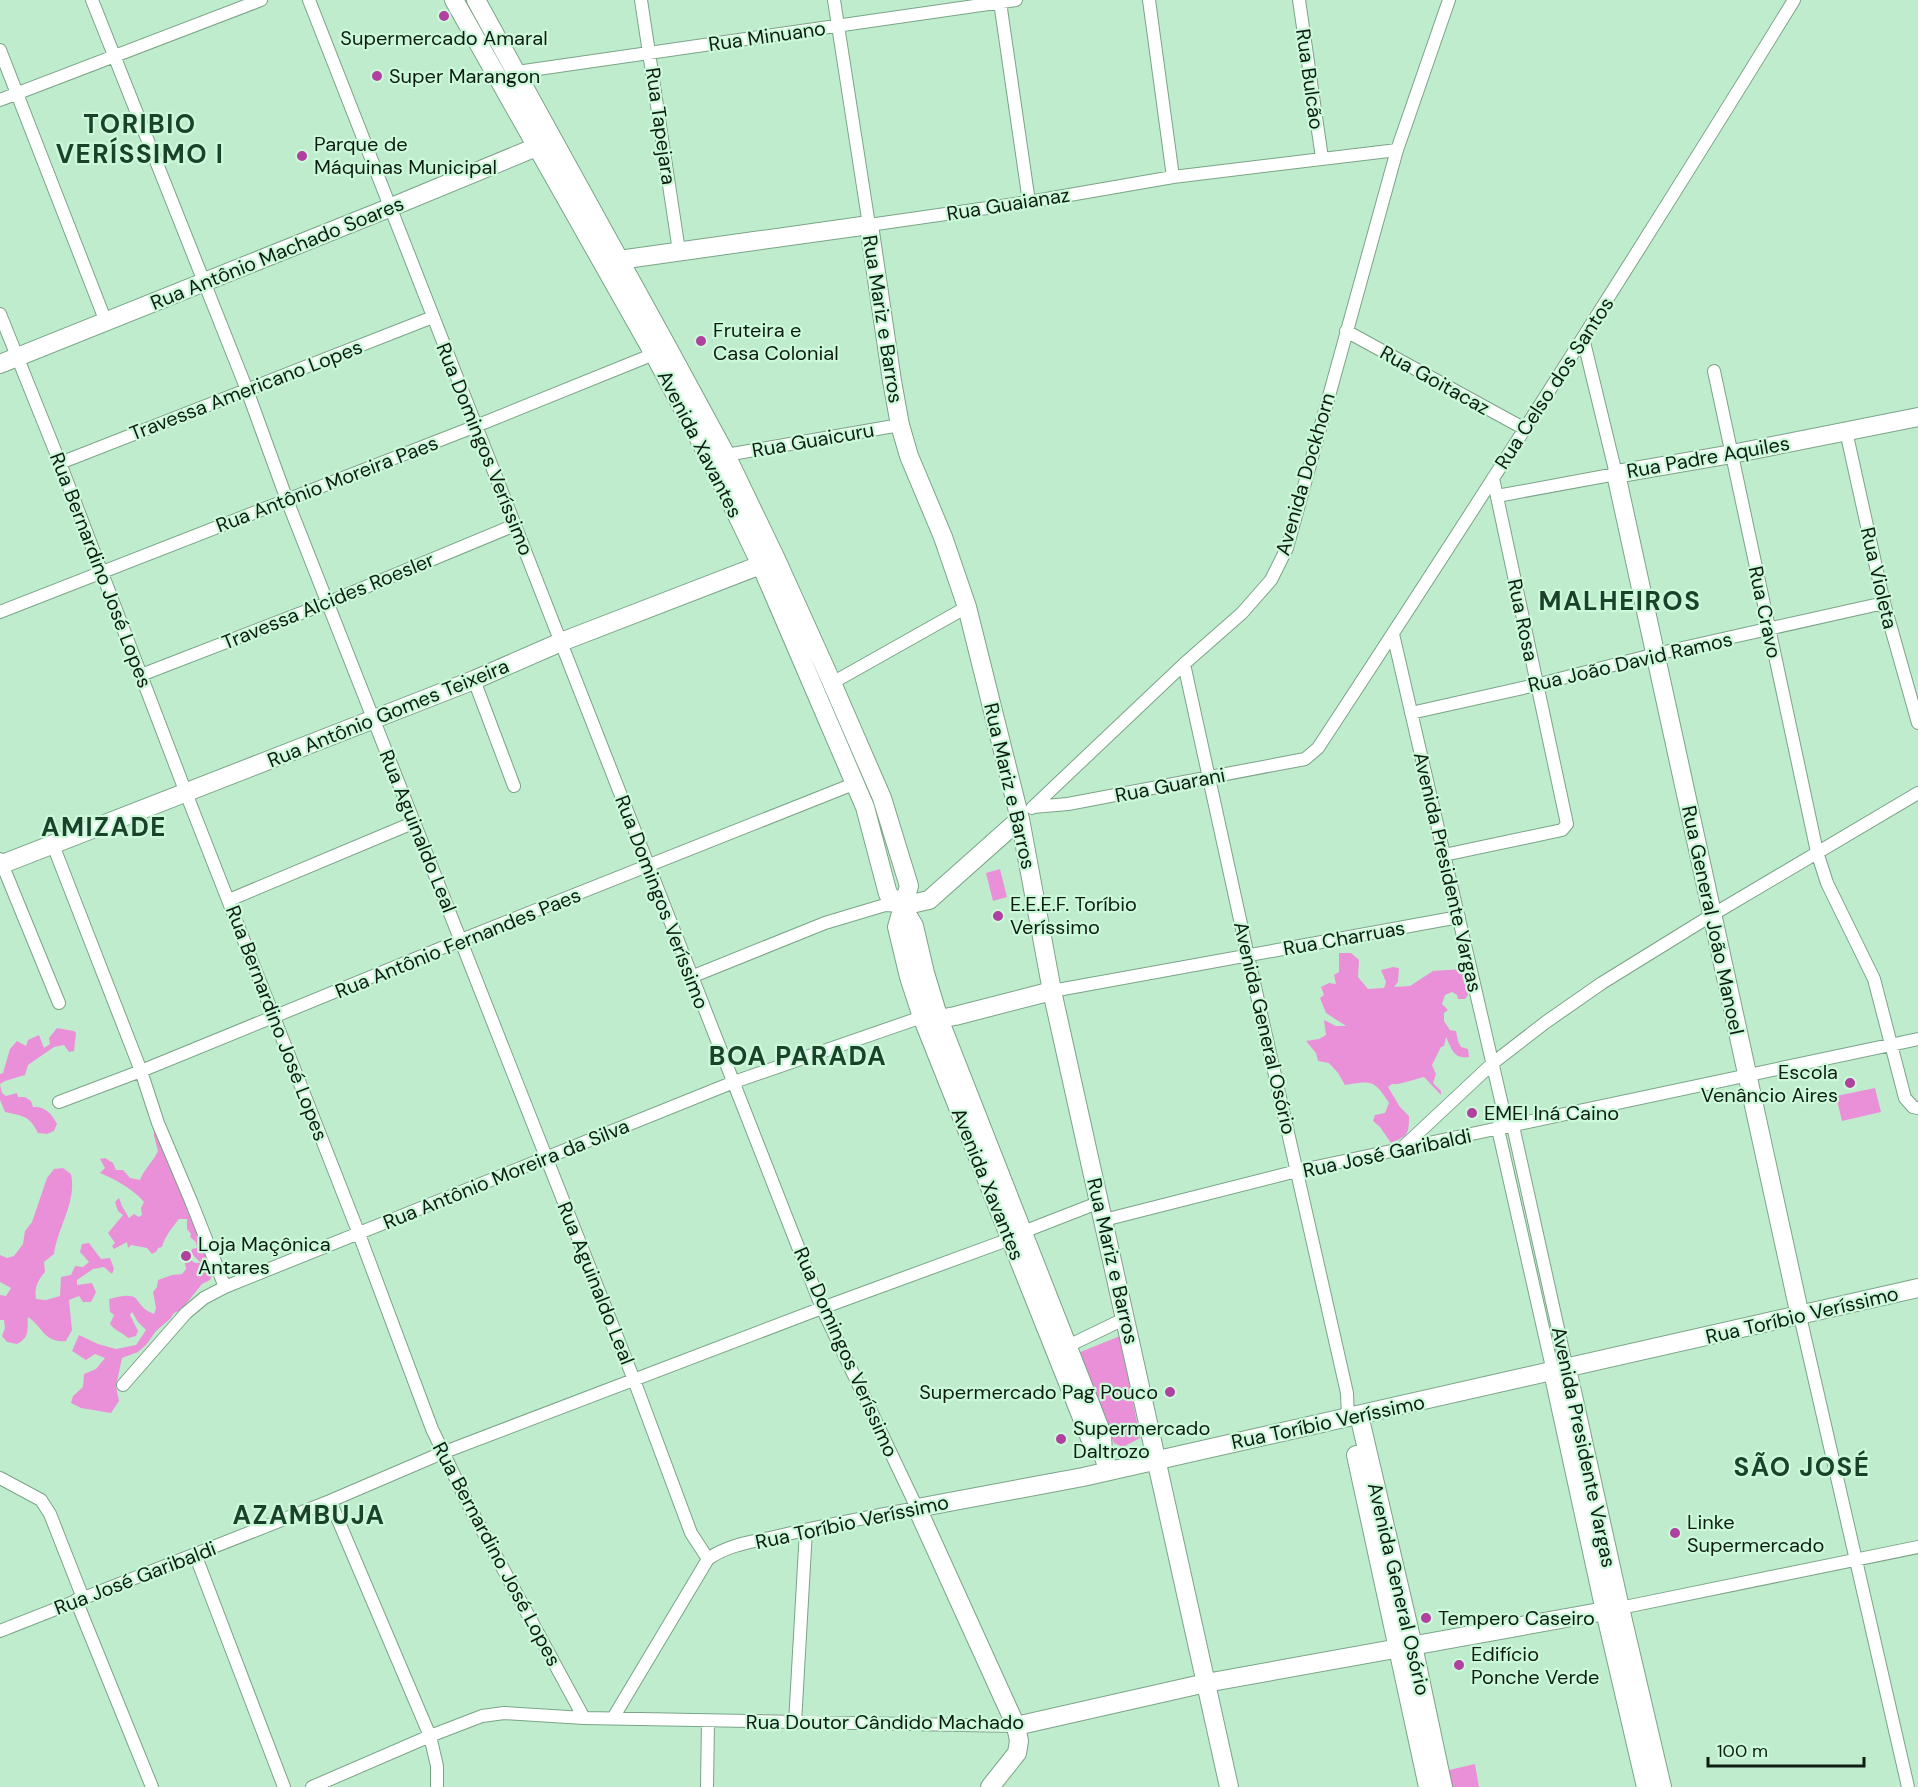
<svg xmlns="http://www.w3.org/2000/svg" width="1918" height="1787" font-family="'DM Sans',sans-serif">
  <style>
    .green { fill: #ea90d8 }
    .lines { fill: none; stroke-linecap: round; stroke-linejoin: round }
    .street-casing { stroke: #7aa487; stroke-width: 14 }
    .secondary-casing { stroke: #7aa487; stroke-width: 20 }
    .street { stroke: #fff; stroke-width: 12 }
    .secondary { stroke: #fff; stroke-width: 18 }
    .poi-dot { fill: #b0419e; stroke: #cdf9db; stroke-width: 2 }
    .labels { text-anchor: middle; stroke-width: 4.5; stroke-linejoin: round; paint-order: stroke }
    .street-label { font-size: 20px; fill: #0d1d12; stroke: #cdf9db }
    .poi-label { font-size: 20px; fill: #0d1d12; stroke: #cdf9db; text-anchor: start }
    .district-label { font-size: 26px; font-weight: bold; letter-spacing: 1.5px; fill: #1a412a; stroke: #cdf9db }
  </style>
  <rect width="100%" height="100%" fill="#c0ecce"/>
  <!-- green -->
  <path class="green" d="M1000,869L1007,897L993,901L986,873Z
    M1339,953H1351L1359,960L1358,977L1368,989L1384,988L1386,982L1381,970L1393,967L1399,968L1398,982L1394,987L1410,986L1433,971L1462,969L1468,995L1465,999H1458L1457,995L1452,992L1445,995L1442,1004L1448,1010L1444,1013V1021L1450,1030L1456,1031L1458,1041L1461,1047L1468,1049L1469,1057C1453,1059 1452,1049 1446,1037L1444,1046L1441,1047L1432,1065L1436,1074L1433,1083L1441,1091V1095L1424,1077C1415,1079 1400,1085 1392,1084L1388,1087L1400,1107L1409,1116C1409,1134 1408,1136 1391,1143L1380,1127L1373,1121L1375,1115L1385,1113L1389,1103C1374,1079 1371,1081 1345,1085L1338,1073L1329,1063L1318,1061L1316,1053L1306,1041L1319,1039L1326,1035L1324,1020L1336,1026H1346L1326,1013L1320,998L1324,995L1321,987L1329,983L1336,984L1334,975L1339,972Z
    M57,1028L74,1031L76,1033L74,1051L69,1052L64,1045L54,1047L28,1065L25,1075L5,1081L0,1084V1074L3,1073L10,1049L17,1041L26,1046L28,1040L39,1035L44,1048L50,1044L49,1038Z
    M0,1085L2,1093L6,1096L17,1093L18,1097H25L31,1101L33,1107C45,1106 52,1114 57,1124L54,1131L47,1134L38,1133C29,1115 23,1116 5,1112L0,1100Z
    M1875,1088L1881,1112L1842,1121L1836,1096Z
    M154,1129H158L208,1253L209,1266L214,1269L210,1280L202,1284L181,1310L174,1313L170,1319L156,1331L146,1345L138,1352L122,1358L116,1386L119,1401L111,1413L81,1408L71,1403L73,1396L83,1387L84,1374L96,1369L105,1358L95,1354L86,1360L72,1351L79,1335L98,1344L116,1349L136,1345L146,1330L138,1322L132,1312L130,1315L138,1331L136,1336L128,1338C122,1332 115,1331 110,1324L114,1315L110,1312L109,1299C147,1289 130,1305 154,1314L156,1308L153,1292L157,1287L158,1280L172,1275L182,1274L186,1269L185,1263L191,1260L195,1263H201L191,1253L192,1249L197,1248L196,1242L190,1237L191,1234L187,1229V1219H179C172,1228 165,1236 162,1247L158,1248L157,1251L152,1254L147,1248L131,1245L128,1248L127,1242L114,1249L112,1246L115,1243L108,1233L123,1215L118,1211L115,1202L119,1198L122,1206L129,1218L134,1214L139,1217L142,1215L141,1208L144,1202C133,1189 115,1179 100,1173L105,1168L100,1159L105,1158L113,1163L116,1170H123L130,1178L140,1180C144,1169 153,1162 158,1151L154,1136Z
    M63,1168L71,1174C77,1202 58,1226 54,1254L44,1262L45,1272C38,1280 34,1288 36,1299L46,1300L60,1296L61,1277L71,1275L75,1266L83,1267L89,1262L80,1252L82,1244L89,1243L101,1259L110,1258L114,1269L112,1274L104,1267L93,1269L77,1280V1285L92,1283L96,1292L91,1302H83L79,1296L69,1300L72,1330L66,1341C44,1343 43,1327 28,1317C27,1331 30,1337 17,1344L7,1342L2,1336L5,1328L4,1320H0V1295L6,1296L11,1288L0,1282V1255L7,1258L14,1256L23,1244L25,1231L32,1222L47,1178L54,1169Z
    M1120,1336L1140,1438L1123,1447L1114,1443L1078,1353Z
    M1475,1764L1479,1787H1449L1445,1771Z"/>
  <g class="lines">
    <!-- street casing -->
    <g class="street-casing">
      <path id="street" d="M92,0L247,390L287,500L634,1380L691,1533L708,1559
        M309,0L822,1308L917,1508C869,1517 821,1526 774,1537C751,1542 727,1545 708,1559L613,1718
        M641,0L679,251
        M834,0L869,225L1029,202L1173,177L1397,150
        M1149,0L1173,177
        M1299,0L1322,158
        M1000,2L1029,202
        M0,50L106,322
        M517,72L1016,0
        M0,100L261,0
        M0,314L60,463L186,793L359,1234L432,1429L469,1506L584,1718
        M1346,331L1525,429
        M1714,371L1817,852L1827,883L1874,979L1905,1098L1913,1107L1918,1108
        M1846,431L1884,603L1918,723
        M726,455L900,425
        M60,463L433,317
        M1497,496L1616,474L1583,338
        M0,612L476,426L654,354
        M1393,634L1503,1109L1513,1126L1567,1369
        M1184,664L1248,956L1347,1393L1348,1418
        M141,675L327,603L515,525
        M474,680L514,786
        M832,683L967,607
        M1411,713L1536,685L1656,654L1884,603
        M1033,807L1068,804L1305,759L1318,748C1480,501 1639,252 1794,0
        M1032,808L1184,664L1242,613L1271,580L1287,548L1397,150L1449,0
        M53,845L141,1071L158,1123L191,1201L225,1287
        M1444,855L1562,830L1567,824L1493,478
        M0,859L59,1003
        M229,900L415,822
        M691,977L825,923L885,905L902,906
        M1052,991L1459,917
        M59,1102L141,1071L461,940L856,783
        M1500,1122L1498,1129L1553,1372
        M1400,1150L1493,1063L1546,1022L1602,983L1712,915L1918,793
        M1104,1220L1297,1171L1918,1039
        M1023,1232L1100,1202
        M1800,1316L1908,1787
        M1068,1346L1126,1318
        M123,1385L186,1313L204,1298L225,1287L734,1082L922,1017
        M0,1478L41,1500L50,1514L83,1598
        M330,1501L430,1736L437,1766V1787
        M195,1554L284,1787
        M76,1600L152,1787
        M1620,1608L1918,1547
        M0,1631L330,1501L442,1453L822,1308L1010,1239
        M795,1723L806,1530
        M312,1787L430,1736L482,1716L504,1713L584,1718L1016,1726
        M707,1787L708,1721"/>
    </g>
    <!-- secondary casing -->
    <g class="secondary-casing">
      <path id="secondary" d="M454,0L654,354L713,465L761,565L865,807L888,894L902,906L914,926L925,973L939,1019L1102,1434L1103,1455L1109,1471
        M476,0L668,348L726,455L776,559L832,683L882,798L909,886L897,927L909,977L922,1017L1090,1438L1103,1455
        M619,260L869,225L892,381L900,425L909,456L943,537L967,607L1020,819L1052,991L1229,1787
        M0,364L389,208L546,143
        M0,865L474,680L561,642L771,561
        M902,906L929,900L1020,819
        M928,1018L939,1019L955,1016L1052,991
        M1800,1316L1616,474L1732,454L1918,417
        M1567,1369L1620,1608L1662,1787
        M1553,1372L1605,1611L1646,1787
        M1359,1415L1413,1646L1443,1787
        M1356,1455L1428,1787
        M1016,1726L1206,1683L1605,1611L1607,1606L1612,1603L1618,1605L1620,1608L1619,1613L1614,1617L1608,1615L1605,1611
        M990,1787L1017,1753L1019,1741L1016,1726L917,1508L1083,1477L1918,1288"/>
    </g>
    <!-- street -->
    <use href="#street" class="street"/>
    <!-- secondary -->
    <use href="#secondary" class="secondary"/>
  </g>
  <!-- markers -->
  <g class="poi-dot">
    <circle cx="444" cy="16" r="6"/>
    <circle cx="377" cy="76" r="6"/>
    <circle cx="302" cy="156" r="6"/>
    <circle cx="701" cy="341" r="6"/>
    <circle cx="998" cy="916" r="6"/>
    <circle cx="1850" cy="1083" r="6"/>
    <circle cx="1472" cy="1113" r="6"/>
    <circle cx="186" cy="1256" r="6"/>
    <circle cx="1170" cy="1392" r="6"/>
    <circle cx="1061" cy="1439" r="6"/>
    <circle cx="1675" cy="1533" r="6"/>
    <circle cx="1426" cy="1618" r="6"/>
    <circle cx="1459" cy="1665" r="6"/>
  </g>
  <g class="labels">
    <!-- street labels -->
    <g class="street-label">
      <text transform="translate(767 36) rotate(-8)" y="7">Rua Minuano</text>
      <text transform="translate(1310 79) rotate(82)" y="7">Rua Bulcão</text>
      <text transform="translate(661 126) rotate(82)" y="7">Rua Tapejara</text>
      <text transform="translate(1008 204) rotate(-9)" y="7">Rua Guaianaz</text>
      <text transform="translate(277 253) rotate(-22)" y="7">Rua Antônio Machado Soares</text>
      <text transform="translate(883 319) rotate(81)" y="7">Rua Mariz e Barros</text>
      <text transform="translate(1435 380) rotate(29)" y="7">Rua Goitacaz</text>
      <text transform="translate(1554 383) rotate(-57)" y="7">Rua Celso dos Santos</text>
      <text transform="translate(246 390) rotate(-21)" y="7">Travessa Americano Lopes</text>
      <text transform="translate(813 440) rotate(-10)" y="7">Rua Guaicuru</text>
      <text transform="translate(700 444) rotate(63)" y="7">Avenida Xavantes</text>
      <text transform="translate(485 449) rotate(68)" y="7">Rua Domingos Veríssimo</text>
      <text transform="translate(1708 457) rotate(-10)" y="7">Rua Padre Aquiles</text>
      <text transform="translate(1305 474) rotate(-74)" y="7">Avenida Dockhorn</text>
      <text transform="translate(327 484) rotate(-21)" y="7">Rua Antônio Moreira Paes</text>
      <text transform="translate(101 570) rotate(69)" y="7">Rua Bernardino José Lopes</text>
      <text transform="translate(1879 578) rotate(77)" y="7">Rua Violeta</text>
      <text transform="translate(328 601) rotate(-22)" y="7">Travessa Alcides Roesler</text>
      <text transform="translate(1765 612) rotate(78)" y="7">Rua Cravo</text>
      <text transform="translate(1523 620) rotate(78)" y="7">Rua Rosa</text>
      <text transform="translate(1630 662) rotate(-13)" y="7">Rua João David Ramos</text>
      <text transform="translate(388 713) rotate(-22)" y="7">Rua Antônio Gomes Teixeira</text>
      <text transform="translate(1170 785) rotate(-11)" y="7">Rua Guarani</text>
      <text transform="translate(1010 786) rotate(77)" y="7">Rua Mariz e Barros</text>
      <text transform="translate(418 831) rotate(68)" y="7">Rua Aguinaldo Leal</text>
      <text transform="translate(1448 872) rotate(77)" y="7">Avenida Presidente Vargas</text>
      <text transform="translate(662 902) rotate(69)" y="7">Rua Domingos Veríssimo</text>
      <text transform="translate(1713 920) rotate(78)" y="7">Rua General João Manoel</text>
      <text transform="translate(1344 938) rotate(-10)" y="7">Rua Charruas</text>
      <text transform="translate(458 943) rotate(-22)" y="7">Rua Antônio Fernandes Paes</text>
      <text transform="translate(277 1023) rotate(69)" y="7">Rua Bernardino José Lopes</text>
      <text transform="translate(1265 1028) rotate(77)" y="7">Avenida General Osório</text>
      <text transform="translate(1387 1153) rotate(-12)" y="7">Rua José Garibaldi</text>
      <text transform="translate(506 1174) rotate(-22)" y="7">Rua Antônio Moreira da Silva</text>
      <text transform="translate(988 1184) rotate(68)" y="7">Avenida Xavantes</text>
      <text transform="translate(1113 1261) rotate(77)" y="7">Rua Mariz e Barros</text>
      <text transform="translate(596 1283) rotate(68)" y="7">Rua Aguinaldo Leal</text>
      <text transform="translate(1802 1315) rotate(-13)" y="7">Rua Toríbio Veríssimo</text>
      <text transform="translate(846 1352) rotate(66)" y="7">Rua Domingos Veríssimo</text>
      <text transform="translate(1328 1422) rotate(-12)" y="7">Rua Toríbio Veríssimo</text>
      <text transform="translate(1584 1447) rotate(78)" y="7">Avenida Presidente Vargas</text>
      <text transform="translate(852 1522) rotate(-12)" y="7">Rua Toríbio Veríssimo</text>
      <text transform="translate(497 1554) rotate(62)" y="7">Rua Bernardino José Lopes</text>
      <text transform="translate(135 1578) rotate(-21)" y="7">Rua José Garibaldi</text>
      <text transform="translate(1399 1589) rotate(77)" y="7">Avenida General Osório</text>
      <text x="885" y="1729">Rua Doutor Cândido Machado</text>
    </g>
    <!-- poi labels -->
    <g class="poi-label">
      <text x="444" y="45" text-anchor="middle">Supermercado Amaral</text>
      <text x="389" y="83">Super Marangon</text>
      <text x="314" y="151">Parque de<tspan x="314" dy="23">Máquinas Municipal</tspan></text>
      <text x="713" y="337">Fruteira e<tspan x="713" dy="23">Casa Colonial</tspan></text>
      <text x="1010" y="911">E.E.E.F. Toríbio<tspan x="1010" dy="23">Veríssimo</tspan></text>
      <text x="1838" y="1079" text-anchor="end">Escola<tspan x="1838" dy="23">Venâncio Aires</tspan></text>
      <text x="1484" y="1120">EMEI Iná Caino</text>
      <text x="198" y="1251">Loja Maçônica<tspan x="198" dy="23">Antares</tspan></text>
      <text x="1158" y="1399" text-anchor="end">Supermercado Pag Pouco</text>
      <text x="1073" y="1435">Supermercado<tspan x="1073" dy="23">Daltrozo</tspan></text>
      <text x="1687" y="1529">Linke<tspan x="1687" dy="23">Supermercado</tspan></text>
      <text x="1438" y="1625">Tempero Caseiro</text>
      <text x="1471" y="1661">Edifício<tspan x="1471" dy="23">Ponche Verde</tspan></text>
    </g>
    <!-- district labels -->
    <g class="district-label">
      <text x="140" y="133">TORIBIO<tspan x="140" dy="30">VERÍSSIMO I</tspan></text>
      <text x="1620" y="610">MALHEIROS</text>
      <text x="104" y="836">AMIZADE</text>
      <text x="798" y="1065">BOA PARADA</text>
      <text x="1802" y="1476">SÃO JOSÉ</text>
      <text x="309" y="1524">AZAMBUJA</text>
    </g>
  </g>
  <!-- scale -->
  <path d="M1708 1757v9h156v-9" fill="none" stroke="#0d1d12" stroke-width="3"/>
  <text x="1717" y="1757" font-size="18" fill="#0d1d12" stroke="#cdf9db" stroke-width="4.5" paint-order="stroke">100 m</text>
</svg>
